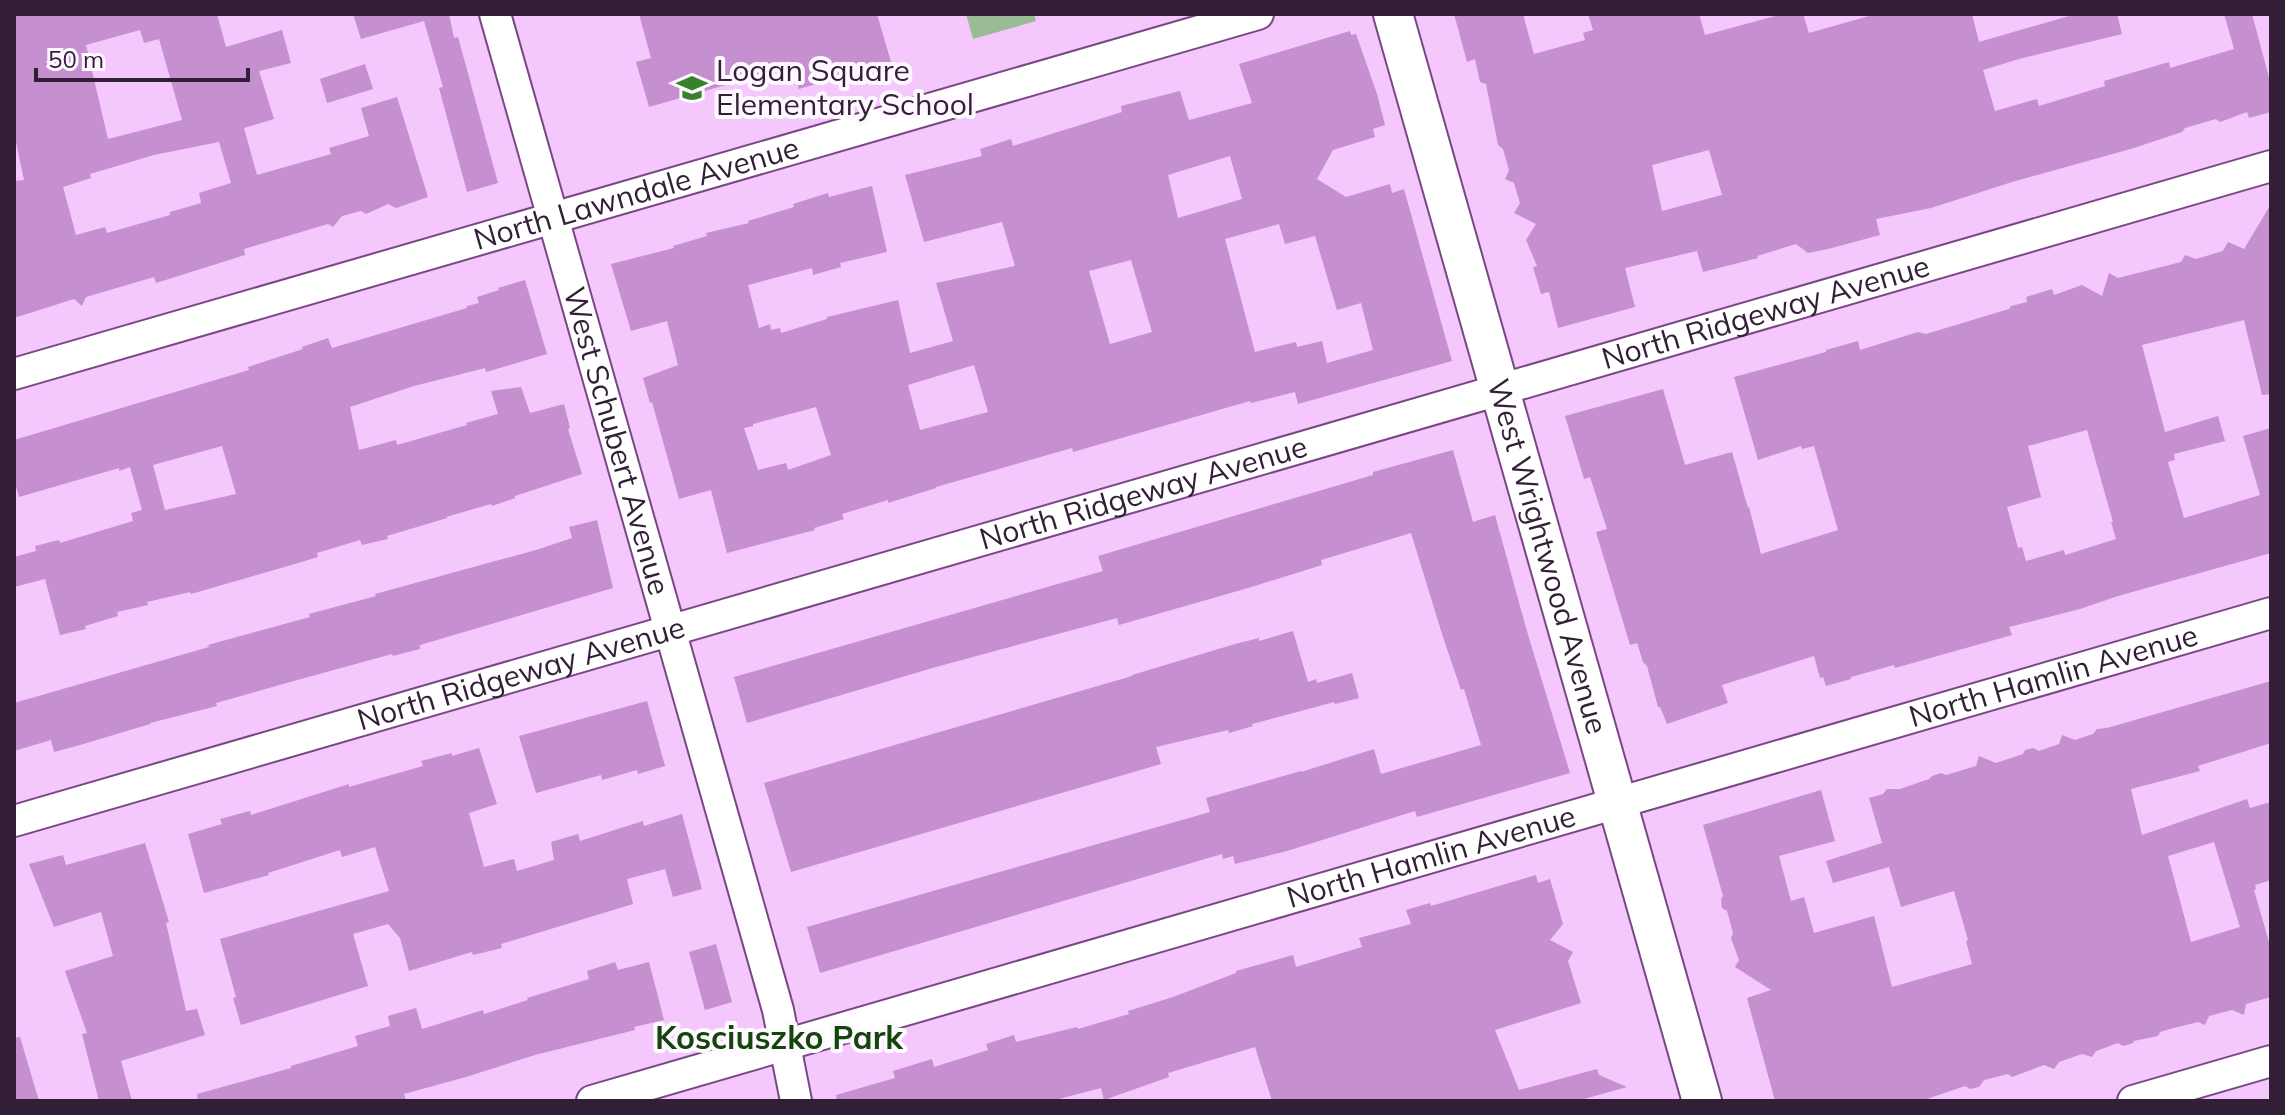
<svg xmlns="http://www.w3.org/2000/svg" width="2285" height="1115" font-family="Mulish,sans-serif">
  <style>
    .green { fill: #99bc94 }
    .building { fill: #c58fd0; fill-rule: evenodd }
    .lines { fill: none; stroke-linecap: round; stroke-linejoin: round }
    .minor-casing { stroke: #794783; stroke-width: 34 }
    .tertiary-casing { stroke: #794783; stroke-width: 42 }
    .minor { stroke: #fff; stroke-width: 30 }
    .tertiary { stroke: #fff; stroke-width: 38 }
    .labels { text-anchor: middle; stroke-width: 8; stroke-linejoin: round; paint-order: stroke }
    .poi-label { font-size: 30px; fill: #331e37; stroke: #fef8ff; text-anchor: start }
    .street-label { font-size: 30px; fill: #331e37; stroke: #fef8ff }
    .neighbourhood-label { font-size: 32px; font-weight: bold; fill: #14450c; stroke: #fef8ff }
  </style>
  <rect width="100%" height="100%" fill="#f4c7fd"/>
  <!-- green -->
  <path class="green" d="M966,14H1034L1036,21L973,39Z"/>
  <!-- building -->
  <path class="building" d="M14,14H217L226,47L282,30L291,63L259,71L274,119L244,128L257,175L331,154L329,148L369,136L361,108L397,97L428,197L396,208L388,204L366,214L361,211L342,216L333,227L328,224L244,249L245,255L172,278L156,283L154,277L86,297L82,306L74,299L14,318V181L24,180L14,133ZM140,30L144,43L159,39L182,120L108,139L86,45ZM219,142L231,183L199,193L201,203L170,212V215L107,233L105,227L76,235L63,187L91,178L90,174L154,155Z
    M353,14H449L454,38L458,37L498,183L467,192L439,88L443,87L424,21L361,39Z
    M639,14H877L891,62L799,89L792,66L649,107L636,62L651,58Z
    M1454,14H1523L1534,54L1585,40L1583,33L1593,30L1588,14H1699L1705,35L1783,14H1803L1809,33L1876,14H1972L1979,42L2076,14H2117L2122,34L2019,59L1983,70L1995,111L2037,99L2039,106L2105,86L2104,81L2169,62L2170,68L2234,49L2224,14H2252L2271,85V112L2249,118L2247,112L2220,122L2216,119L2185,128L2182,132L2134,148L2012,182L1931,208L1876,219L1880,235L1828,249L1808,253L1796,244L1757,256L1758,258L1703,272L1697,251L1625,268L1635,307L1558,328L1549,292L1541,294L1533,267L1537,266L1526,240L1536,224L1514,213L1520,203L1514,183L1505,179L1509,170L1503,149L1498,145L1486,84L1480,82L1475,59L1467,62ZM1709,150L1722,195L1662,211L1652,165Z
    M1350,31L1351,35L1356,34L1377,94L1385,125L1373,129L1375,137L1333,150L1317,179L1346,197L1390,184L1392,193L1404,189L1452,361L1298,404L1295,392L1251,403L1250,401L1073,452L1072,448L936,487V488L888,503V500L842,514L844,519L814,528L815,530L727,553L711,490L679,499L652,402L650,403L643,378L678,365L667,321L631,331L611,264L674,248L673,246L707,236L706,233L749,223L748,221L794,207L793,204L828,193L829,197L872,186L887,252L840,263L841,267L813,275L812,268L748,285L759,328L770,324L771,330L780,328L781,333L827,319V317L898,300L910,353L953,341L936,283L1015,266L1002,222L924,242L905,175L982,156L980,149L1011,139L1013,146L1122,112L1121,106L1180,91L1189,120L1252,103L1239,64ZM1230,156L1242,199L1178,218L1168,175ZM1279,224L1285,244L1315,236L1337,310L1361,303L1373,350L1327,363L1322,341L1297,347L1296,342L1255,352L1225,239ZM1131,260L1152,332L1110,344L1089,271ZM974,365L988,412L920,430L908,385ZM816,407L831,455L788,470L786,463L758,470L744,428L753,426V424Z
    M365,64L373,89L327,103L320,79Z
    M2271,204V394L2262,395L2244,320L2142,345L2165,432L2218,416L2225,441L2174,454L2175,460L2168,462L2184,518L2260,495L2243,436L2271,428V553L2118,596L2080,609L2009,627L2012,635L1895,668L1894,665L1851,677V679L1826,686L1823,677L1820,678L1814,656L1722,685L1728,703L1667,724L1660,707H1658L1647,666L1643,662L1637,643L1630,645L1596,532L1607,529L1590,477L1584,479L1565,416L1663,389L1685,465L1732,452L1748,508L1749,507L1761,554L1838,530L1814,446L1802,449L1801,446L1758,460L1734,377L1826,352V350L1858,341L1860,350L1918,332L1926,334L2009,309L2011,306L2027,302L2026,297L2052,289L2054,295L2082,285L2102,296L2109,273L2118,278L2181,262L2185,255L2196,259L2223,251L2228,242L2244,249ZM2087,430L2113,522H2111L2116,539L2065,555L2064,550L2026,561L2022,547L2018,548L2007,507L2041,497L2028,446Z
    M525,280L547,354L486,372L485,368L414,386L350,407L359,450L396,440L397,445L467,425L466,423L498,414L491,391L521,387L530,413L564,404L570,428L568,429L582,474L515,496V498L492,506L491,504L446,517L447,518L387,536L388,539L362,545L360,540L317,553L318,557L288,566L191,594L190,592L147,602L148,605L117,612L118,616L85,626L86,629L60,635L45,579L14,587V557L36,551L35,546L59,540L60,543L133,521L131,513L142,510L130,467L119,471V468L19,497L14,479V440L249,370L248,367L303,349L302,347L328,338L332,348L467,308V306L479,303L477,297L499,290L498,288ZM222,446L236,494L165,510L153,465Z
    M1453,450L1473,522L1495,515L1526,628L1570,773L1417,817L1415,811L1287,851L1235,864L1233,856L1223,859L1222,854L820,973L807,927L1210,812L1206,798L1301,771V772L1374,749L1381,774L1481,745L1464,689L1461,690L1443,637L1411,533L1321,560L1322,565L1248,588L1119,625L1117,618L936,667L747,723L734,677L1103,571L1098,556L1373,475V472Z
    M597,520L613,588L420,645V649L393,656L392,654L283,684L216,703L217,706L150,723V724L80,745L54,752L51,740L14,751V703L209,647L208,645L310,617L309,614L376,596L375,594L536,550L572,538L569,527Z
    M1293,631L1308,682L1316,679L1317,683L1352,673L1359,698L1335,704L1334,702L1252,724L1253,726L1229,733L1228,730L1156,747L1161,764L791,872L764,783L1132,676V675L1235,644L1259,638V641Z
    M2271,681V743L2198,766L2200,771L2131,789L2142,835L2247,799L2250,808L2271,802V880L2255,885L2256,889L2254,890L2271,949V997L2246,1004L2244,1015L2232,1010L2209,1016L2205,1025L2198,1022L2170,1029L2160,1032L2158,1036L2134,1041L2133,1043L2123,1046L2118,1043L2096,1051L2092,1057L2082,1054L2059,1062L2054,1069L2044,1065L2012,1077L2008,1074L1984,1080L1979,1087L1970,1089L1965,1086L1921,1101H1775L1747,998L1771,990L1735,967L1739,960L1731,938L1733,933L1727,911L1722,908L1721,899L1723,896L1703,825L1821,790L1835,841L1779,856L1791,901L1804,897L1814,933L1874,916L1892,987L1972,964L1966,941L1968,940L1954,891L1901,907L1889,867L1833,883L1826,861L1882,843L1869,798L1883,794L1887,789H1900L1929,779L1932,776L1941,773L1946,775L1976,766L1979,756L1996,763L2023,754L2025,750L2033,748L2039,751L2059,744L2062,735L2075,740L2093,734L2097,729L2107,728ZM2214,842L2240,927L2191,942L2168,856Z
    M647,701L665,766L638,774L637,770L602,780L601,775L536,793L519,736Z
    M479,748L497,804L469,813L484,867L514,859L517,871L554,860L551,842L578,834L580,841L643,821L644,826L682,814L702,889L673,897L665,869L627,879L633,904L501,944L502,948L473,955L472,952L409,971L400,938L388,924L353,934L368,986L241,1025L233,998L236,997L220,939L389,891L375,847L342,857L340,850L268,873L269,875L204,893L188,834L222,824L220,819L250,811L251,815L349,784V787L423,766L421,761L452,753V756Z
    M145,843L169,922L166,923L186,1011L197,1009L205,1035L121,1061L132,1101H99L82,1034L87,1033L65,971L113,956L101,912L54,927L29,864L63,855L66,865Z
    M1536,875L1538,883L1550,879L1563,924L1550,940L1573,952L1568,961L1581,1003L1495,1030L1519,1090L1597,1069L1599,1075L1627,1087L1577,1101H1272L1255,1047L1168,1073L1169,1077L1104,1100L1101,1088L1051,1101H837L836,1095L895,1078L893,1071L932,1059L934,1067L988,1050L986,1044L1014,1035L1016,1042L1077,1027L1078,1029L1129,1014L1128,1011L1173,997L1236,973V971L1293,955L1296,967L1362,947L1359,938L1411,924L1406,910L1430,903L1431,906Z
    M716,944L732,1002L705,1010L689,952Z
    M615,962L618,970L649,962L664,1020L634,1027L635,1030L535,1055L466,1077L404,1094L406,1101H198L197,1094L291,1068V1066L358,1046L355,1036L390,1026L388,1016L416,1008L422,1029L483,1010L484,1014L528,1000L527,998L589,979L587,971Z
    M20,1037L39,1101H14V1038Z"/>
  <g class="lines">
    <!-- minor casing -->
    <g class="minor-casing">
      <g id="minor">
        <path id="s1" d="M495,14L778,1010L796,1101"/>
        <path id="s2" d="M14,374L1258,14"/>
        <path id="s3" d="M14,821L2271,166"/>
        <path id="s4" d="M592,1101L2271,613"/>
        <path d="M2133,1101L2271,1061"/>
      </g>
    </g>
    <!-- tertiary casing -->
    <g class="tertiary-casing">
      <g id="tertiary">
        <path id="s5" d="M1393,14L1702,1101"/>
      </g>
    </g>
    <!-- minor -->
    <use href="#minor" class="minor"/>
    <!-- tertiary -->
    <use href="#tertiary" class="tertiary"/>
  </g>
  <!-- icons -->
  <defs>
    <g id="school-bare" transform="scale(2.4)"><path d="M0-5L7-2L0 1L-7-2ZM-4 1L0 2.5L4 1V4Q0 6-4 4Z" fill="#36822a" stroke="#fef8ff" stroke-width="2.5" paint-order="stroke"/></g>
  </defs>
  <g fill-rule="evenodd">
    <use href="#school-bare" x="692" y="88"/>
  </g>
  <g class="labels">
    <!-- poi labels -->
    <g class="poi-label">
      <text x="716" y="81">Logan Square<tspan x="716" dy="34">Elementary School</tspan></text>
    </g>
    <!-- street labels -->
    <g class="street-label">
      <text dy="10" stroke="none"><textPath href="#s2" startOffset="648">North Lawndale Avenue</textPath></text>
      <text dy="10" stroke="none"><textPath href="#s3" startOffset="1824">North Ridgeway Avenue</textPath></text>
      <text dy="10" stroke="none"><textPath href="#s1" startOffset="444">West Schubert Avenue</textPath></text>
      <text dy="10" stroke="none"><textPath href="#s3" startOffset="1176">North Ridgeway Avenue</textPath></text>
      <text dy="10" stroke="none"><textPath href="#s5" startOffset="564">West Wrightwood Avenue</textPath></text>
      <text dy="10" stroke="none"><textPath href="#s3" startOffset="528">North Ridgeway Avenue</textPath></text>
      <text dy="10" stroke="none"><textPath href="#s4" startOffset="1522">North Hamlin Avenue</textPath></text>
      <text dy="10" stroke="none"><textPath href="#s4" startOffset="874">North Hamlin Avenue</textPath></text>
    </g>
    <!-- neighbourhood labels -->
    <g class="neighbourhood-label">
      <text x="779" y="1049">Kosciuszko Park</text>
    </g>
  </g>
  <!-- border -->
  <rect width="2285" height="1115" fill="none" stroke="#331e37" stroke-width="32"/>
  <!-- scale -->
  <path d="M36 68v12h212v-12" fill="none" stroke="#331e37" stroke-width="4"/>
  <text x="48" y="68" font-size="24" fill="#331e37" stroke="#fef8ff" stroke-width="6" paint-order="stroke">50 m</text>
</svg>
